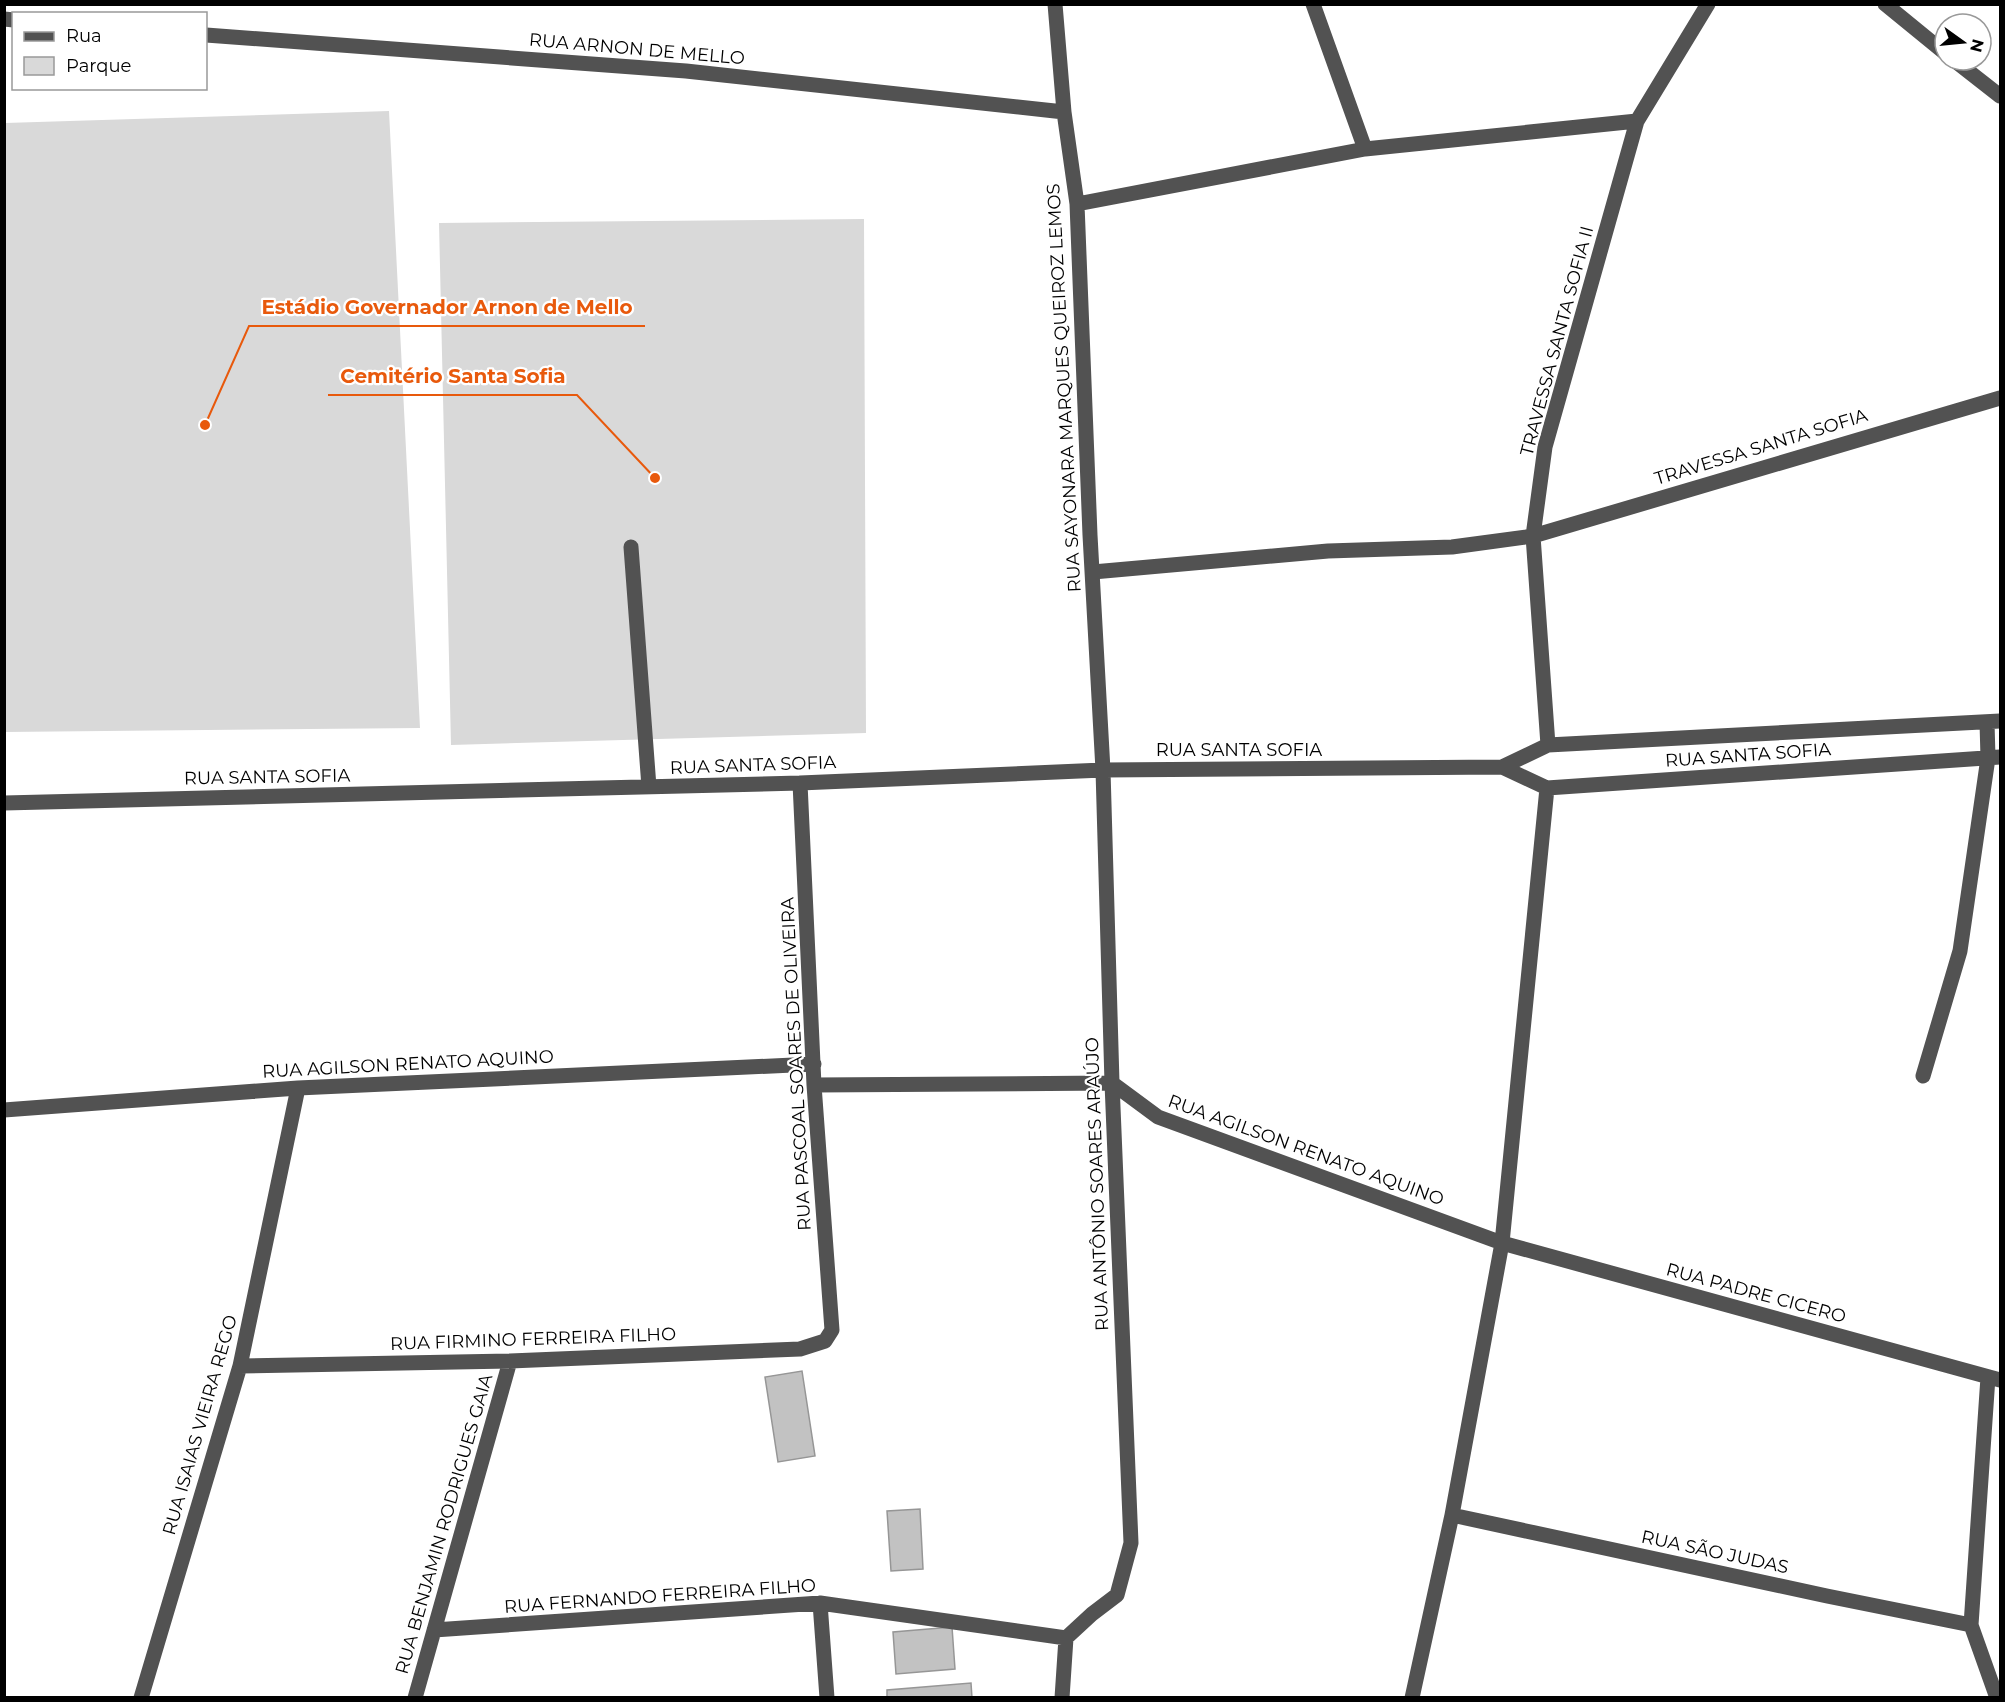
<svg xmlns="http://www.w3.org/2000/svg" width="2005" height="1702" font-family="Montserrat,sans-serif">
  <style>
    .green { fill: #d9d9d9 }
    .building { fill: #c2c2c2; stroke: #969696; stroke-width: 1.5 }
    .lines { fill: none; stroke-linecap: round; stroke-linejoin: round }
    .minor { stroke: #525252; stroke-width: 15 }
    .labels { text-anchor: middle; stroke-width: 4.5; stroke-linejoin: round; paint-order: stroke }
    .street-label { font-size: 18px; fill: #000; stroke: #fff }
    .leader { fill: none; stroke: #e8590c; stroke-width: 2 }
    .callout-dot { fill: #e8590c; stroke: #fff; stroke-width: 2 }
    .callout-label { font-size: 20px; text-anchor: middle; font-weight: bold; fill: #e8590c; stroke: #fff; stroke-width: 4.5; stroke-linejoin: round; paint-order: stroke }
  </style>
  <rect width="100%" height="100%" fill="#fff"/>
  <!-- green -->
  <path class="green" d="M389,111L420,728L5,732V123Z
    M864,219L866,733L451,745L439,223Z"/>
  <!-- building -->
  <path class="building" d="M802,1371L815,1456L778,1462L765,1377Z
    M920,1509L923,1569L891,1571L887,1511Z
    M952,1627L955,1669L896,1674L893,1632Z
    M971,1683L972,1698H887V1690Z"/>
  <g class="lines">
    <!-- minor -->
    <path class="minor" d="M1055,4L1064,112L1077,204L1090,535L1103,770L1112,1083L1131,1543L1117,1595L1092,1614L1066,1638L1062,1698
      M1313,4L1365,149
      M1885,4L1945,53
      M4,19L14,20
      M206,35L686,71L1064,112
      M1954,60L2000,96
      M1077,204L1365,149L1637,121
      M631,547L649,787
      M1093,572L1328,551L1452,547L1533,536L2000,398
      M1548,745L1533,536L1545,447L1637,121L1708,4
      M1502,767L1547,788L2000,757
      M4,803L800,783L1103,770L1502,767L1548,745L2000,721
      M1923,1076L1960,951L1988,758L1987,722
      M814,1085L1112,1083L1158,1117L1502,1243L2000,1380
      M4,1110L298,1088L814,1064
      M240,1366L510,1361L800,1349L825,1341L832,1330L814,1085L800,783
      M1988,1377L1971,1625L1997,1698
      M1452,1515L1827,1596L1971,1625
      M820,1603L827,1698
      M434,1630L820,1603L1066,1638
      M141,1698L240,1366L298,1088
      M415,1698L510,1361
      M1412,1698L1452,1515L1502,1243L1547,788"/>
  </g>
  <g class="labels">
    <!-- street labels -->
    <g class="street-label">
      <text transform="translate(637 49) rotate(5)" y="6">RUA ARNON DE MELLO</text>
      <text transform="translate(1557 341) rotate(-75)" y="6">TRAVESSA SANTA SOFIA II</text>
      <text transform="translate(1064 388) rotate(-93)" y="6">RUA SAYONARA MARQUES QUEIROZ LEMOS</text>
      <text transform="translate(1761 447) rotate(-17)" y="6">TRAVESSA SANTA SOFIA</text>
      <text x="1239" y="756">RUA SANTA SOFIA</text>
      <text transform="translate(1748 755) rotate(-4)" y="6">RUA SANTA SOFIA</text>
      <text transform="translate(753 765) rotate(-2)" y="6">RUA SANTA SOFIA</text>
      <text transform="translate(267 777) rotate(-1)" y="6">RUA SANTA SOFIA</text>
      <text transform="translate(408 1064) rotate(-3)" y="6">RUA AGILSON RENATO AQUINO</text>
      <text transform="translate(796 1064) rotate(-93)" y="6">RUA PASCOAL SOARES DE OLIVEIRA</text>
      <text transform="translate(1306 1150) rotate(20)" y="6">RUA AGILSON RENATO AQUINO</text>
      <text transform="translate(1097 1184) rotate(-92)" y="6">RUA ANTÔNIO SOARES ARAÚJO</text>
      <text transform="translate(1756 1293) rotate(15)" y="6">RUA PADRE CICERO</text>
      <text transform="translate(533 1339) rotate(-2)" y="6">RUA FIRMINO FERREIRA FILHO</text>
      <text transform="translate(200 1425) rotate(-74)" y="6">RUA ISAIAS VIEIRA REGO</text>
      <text transform="translate(444 1524) rotate(-74)" y="6">RUA BENJAMIN RODRIGUES GAIA</text>
      <text transform="translate(1715 1552) rotate(12)" y="6">RUA SÃO JUDAS</text>
      <text transform="translate(660 1596) rotate(-4)" y="6">RUA FERNANDO FERREIRA FILHO</text>
    </g>
  </g>
  <!-- callouts -->
  <path class="leader" d="M205 425L249 326H645M655 478L577 395H328"/>
  <g class="callout-dot">
    <circle cx="205" cy="425" r="6"/>
    <circle cx="655" cy="478" r="6"/>
  </g>
  <g class="callout-label">
    <text x="447" y="314">Estádio Governador Arnon de Mello</text>
    <text x="453" y="383">Cemitério Santa Sofia</text>
  </g>
  <!-- border -->
  <rect width="2005" height="1702" fill="none" stroke="#000000" stroke-width="12"/>
  <!-- legend -->
  <rect x="12" y="12" width="195" height="78" fill="#ffffff" stroke="#999999" stroke-width="1.5"/>
  <rect x="24" y="32" width="30" height="9" fill="#525252" stroke="#999999" stroke-width="1.5"/>
  <text x="66" y="42" font-size="18" fill="#000000">Rua</text>
  <rect x="24" y="57" width="30" height="18" fill="#d9d9d9" stroke="#999999" stroke-width="1.5"/>
  <text x="66" y="72" font-size="18" fill="#000000">Parque</text>
  <!-- north arrow -->
  <g transform="translate(1963 42) rotate(105)"><circle r="28" fill="#ffffff" stroke="#999999" stroke-width="1.5"/>
  <path d="M0-4.5L10 22L0 15L-10 22Z" fill="#000000"/>
  <text y="-9" font-size="16" font-weight="bold" text-anchor="middle" fill="#000000">N</text>
  </g>
</svg>
